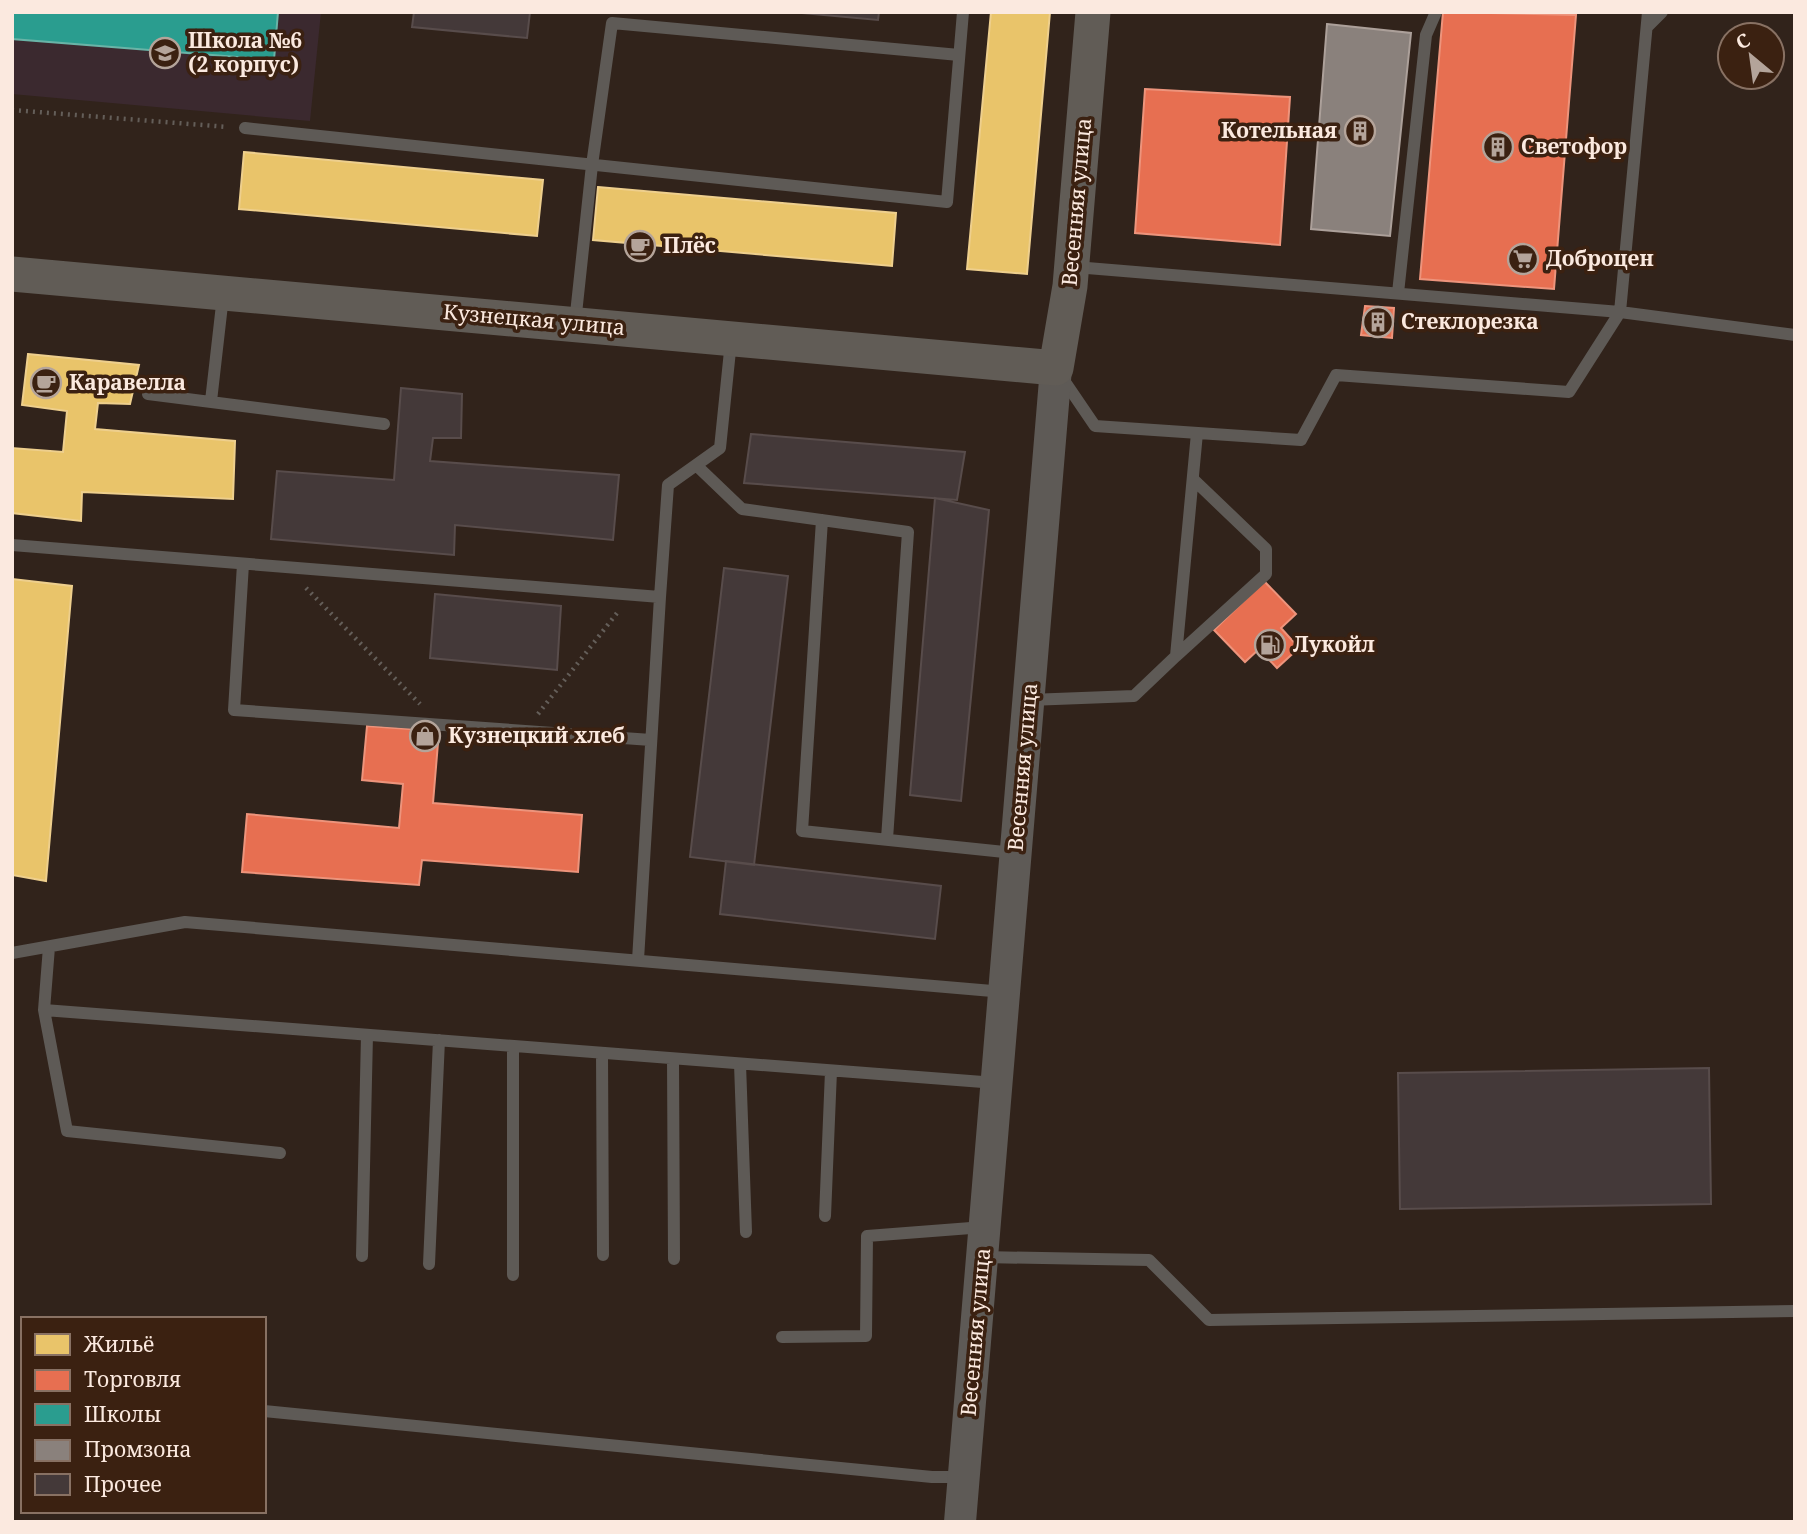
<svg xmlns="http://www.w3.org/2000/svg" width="1807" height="1534" font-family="'Noto Serif',serif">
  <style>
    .education { fill: #3b292f }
    .homes { fill: #e9c46a; stroke: #eecf8d; stroke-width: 2 }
    .shops { fill: #e76f51; stroke: #ed947c; stroke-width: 2 }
    .schools { fill: #2a9d8f; stroke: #69b4a7; stroke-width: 2 }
    .industry { fill: #8a817c; stroke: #aca09a; stroke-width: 2 }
    .building { fill: #443939; stroke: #584c4b; stroke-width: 2 }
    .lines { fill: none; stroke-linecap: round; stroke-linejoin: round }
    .path { stroke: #645e59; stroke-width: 4.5; stroke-dasharray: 2 5; stroke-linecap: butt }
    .service { stroke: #5e5a56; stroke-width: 12 }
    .tertiary { stroke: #5e5a56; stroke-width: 32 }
    .secondary { stroke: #615c56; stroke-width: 35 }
    .labels { text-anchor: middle; stroke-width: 7; stroke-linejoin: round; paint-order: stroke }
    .poi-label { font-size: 21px; font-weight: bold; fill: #fbe9df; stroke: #3b2111; text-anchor: start }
    .street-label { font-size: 21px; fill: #fbe9df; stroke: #3b2111 }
  </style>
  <rect width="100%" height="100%" fill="#31231b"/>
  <!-- education -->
  <path class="education" d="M12,12H321L310,121L12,94Z"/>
  <!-- homes -->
  <path class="homes" d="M991,12H1050L1027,274L967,269Z
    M244,152L543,180L537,236L239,209Z
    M598,187L896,213L892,266L593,240Z
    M28,354L139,365L130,404L98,403L95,429L235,441L233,499L82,492L81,521L12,513V448L63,452L67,411L22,405Z
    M12,579L72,586L46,881L12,875Z"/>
  <!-- shops -->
  <path class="shops" d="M1443,12L1576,15L1554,289L1420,279Z
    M1145,89L1290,97L1280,245L1135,233Z
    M1365,306L1394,308L1392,338L1361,335Z
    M1264,581L1296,614L1281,628L1299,648L1277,668L1259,649L1245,662L1214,630Z
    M367,726L439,731L433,803L582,815L578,872L422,860L419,885L242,872L247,814L399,828L403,784L362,780Z"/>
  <!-- schools -->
  <path class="schools" d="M12,12H278L274,60L12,39Z"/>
  <!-- industry -->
  <path class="industry" d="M1327,24L1411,33L1390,236L1311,229Z"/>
  <!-- building -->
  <path class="building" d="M414,12H530L527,38L412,27Z
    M791,12H879L878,20Z
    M401,388L462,394L461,438H433L430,461L619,475L613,540L455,525L454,555L271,539L277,471L394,480Z
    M751,434L965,452L957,500L744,483Z
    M935,498L989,510L961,801L910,795Z
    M724,568L788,576L754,865L690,857Z
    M435,594L561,606L557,670L430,658Z
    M726,861L941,886L935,939L720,914Z
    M1709,1068L1711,1204L1400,1209L1398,1073Z"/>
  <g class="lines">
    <!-- path -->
    <path class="path" d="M12,110L228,127
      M306,588L420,704
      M538,714L617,613"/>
    <!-- service -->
    <path class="service" d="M1647,27L1662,12
      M245,128L947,202L963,12
      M1075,267L1620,312L1795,335
      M1398,293L1426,35L1436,12
      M575,323L592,165L612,23L959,55
      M1061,376L1095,426L1301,440L1336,375L1569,392L1620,312L1648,12
      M148,394L384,424
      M211,401L223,296
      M696,465L742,509L908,532L887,839
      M822,520L802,831L1014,853
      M12,545L660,597L668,485L720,448L731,341
      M243,564L234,710L651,740
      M1176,656L1266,574V549L1194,480
      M1029,700L1134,696L1176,656L1197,433
      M49,947L44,1010L67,1131L280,1153
      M12,953L185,922L1004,992
      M638,960L660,597
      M44,1010L996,1083
      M602,1053L603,1255
      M673,1059L674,1259
      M740,1064L746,1232
      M825,1216L831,1071
      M362,1256L367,1035
      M983,1257L1149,1260L1209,1320L1795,1311
      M429,1264L439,1040
      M513,1275V1046
      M782,1337L866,1336L867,1236L984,1227
      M264,1411L932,1477H963"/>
    <!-- tertiary -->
    <path class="tertiary" d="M960,1522L1056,368"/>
    <!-- secondary -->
    <path class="secondary" d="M12,274L1056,368L1070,286L1093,12"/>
  </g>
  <!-- icons -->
  <defs>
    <g id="school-ring" transform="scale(1.575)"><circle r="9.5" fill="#3b2111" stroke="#b4a49a" stroke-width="1.5"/><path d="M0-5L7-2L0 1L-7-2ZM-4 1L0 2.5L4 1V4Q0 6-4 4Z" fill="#b4a49a"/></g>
    <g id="building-ring" transform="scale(1.575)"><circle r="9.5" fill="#3b2111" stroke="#b4a49a" stroke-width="1.5"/><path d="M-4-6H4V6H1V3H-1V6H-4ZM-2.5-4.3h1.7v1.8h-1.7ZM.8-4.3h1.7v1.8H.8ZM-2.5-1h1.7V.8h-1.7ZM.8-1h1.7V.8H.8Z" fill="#b4a49a"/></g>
    <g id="cafe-ring" transform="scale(1.575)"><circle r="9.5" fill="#3b2111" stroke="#b4a49a" stroke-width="1.5"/><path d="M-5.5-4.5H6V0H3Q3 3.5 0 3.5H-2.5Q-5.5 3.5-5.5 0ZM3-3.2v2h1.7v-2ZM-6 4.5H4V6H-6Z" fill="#b4a49a"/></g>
    <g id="supermarket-ring" transform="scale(1.575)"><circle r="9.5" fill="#3b2111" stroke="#b4a49a" stroke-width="1.5"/><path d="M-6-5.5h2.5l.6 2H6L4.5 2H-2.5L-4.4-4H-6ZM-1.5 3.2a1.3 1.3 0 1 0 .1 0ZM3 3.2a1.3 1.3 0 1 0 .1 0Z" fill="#b4a49a"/></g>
    <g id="fuel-ring" transform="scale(1.575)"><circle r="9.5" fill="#3b2111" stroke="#b4a49a" stroke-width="1.5"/><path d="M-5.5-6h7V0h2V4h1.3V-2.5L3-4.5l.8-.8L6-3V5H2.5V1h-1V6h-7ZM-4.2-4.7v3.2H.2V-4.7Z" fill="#b4a49a"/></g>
    <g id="shop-ring" transform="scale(1.575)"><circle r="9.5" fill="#3b2111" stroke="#b4a49a" stroke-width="1.5"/><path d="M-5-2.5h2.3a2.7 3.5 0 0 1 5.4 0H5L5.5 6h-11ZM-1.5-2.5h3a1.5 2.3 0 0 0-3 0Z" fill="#b4a49a"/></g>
  </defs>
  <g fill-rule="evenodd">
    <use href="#school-ring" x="165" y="53"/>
    <use href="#building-ring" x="1360" y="131"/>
    <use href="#building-ring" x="1498" y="147"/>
    <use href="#cafe-ring" x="640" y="246"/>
    <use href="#supermarket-ring" x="1523" y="259"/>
    <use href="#building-ring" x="1378" y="322"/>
    <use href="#cafe-ring" x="46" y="383"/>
    <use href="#fuel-ring" x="1270" y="645"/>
    <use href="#shop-ring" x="425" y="736"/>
  </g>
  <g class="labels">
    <!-- poi labels -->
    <g class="poi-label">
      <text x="188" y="48">Школа №6<tspan x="188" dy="24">(2 корпус)</tspan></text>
      <text x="1337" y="138" text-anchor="end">Котельная</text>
      <text x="1521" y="154">Светофор</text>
      <text x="663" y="253">Плёс</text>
      <text x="1546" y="266">Доброцен</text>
      <text x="1401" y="329">Стеклорезка</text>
      <text x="69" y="390">Каравелла</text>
      <text x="1293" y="652">Лукойл</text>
      <text x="448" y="743">Кузнецкий хлеб</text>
    </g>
    <!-- street labels -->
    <g class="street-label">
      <text transform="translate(1077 202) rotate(-85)" y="7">Весенняя улица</text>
      <text transform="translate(534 320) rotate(5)" y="7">Кузнецкая улица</text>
      <text transform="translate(1023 767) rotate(-85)" y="7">Весенняя улица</text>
      <text transform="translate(976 1332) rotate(-85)" y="7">Весенняя улица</text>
    </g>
  </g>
  <!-- border -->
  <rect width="1807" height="1534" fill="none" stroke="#fbe9df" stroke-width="28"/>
  <!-- legend -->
  <rect x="21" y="1317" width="245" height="196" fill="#3b2111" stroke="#887163" stroke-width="2"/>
  <rect x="35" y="1334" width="35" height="21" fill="#e9c46a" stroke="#887163" stroke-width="2"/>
  <text x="84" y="1352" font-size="21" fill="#fbe9df">Жильё</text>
  <rect x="35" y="1370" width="35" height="21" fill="#e76f51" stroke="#887163" stroke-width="2"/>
  <text x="84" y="1387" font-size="21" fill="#fbe9df">Торговля</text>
  <rect x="35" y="1404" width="35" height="21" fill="#2a9d8f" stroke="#887163" stroke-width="2"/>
  <text x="84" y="1422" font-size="21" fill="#fbe9df">Школы</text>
  <rect x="35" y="1440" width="35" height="21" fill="#8a817c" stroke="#887163" stroke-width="2"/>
  <text x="84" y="1457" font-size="21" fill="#fbe9df">Промзона</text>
  <rect x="35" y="1474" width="35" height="21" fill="#443939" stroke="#887163" stroke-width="2"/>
  <text x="84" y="1492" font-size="21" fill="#fbe9df">Прочее</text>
  <!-- north arrow -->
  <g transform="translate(1751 56) rotate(331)"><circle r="33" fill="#3b2111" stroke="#887163" stroke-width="2"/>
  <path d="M0-5L12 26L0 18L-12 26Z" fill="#b4a49a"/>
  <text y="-10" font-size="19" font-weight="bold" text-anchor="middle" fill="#fbe9df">С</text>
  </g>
</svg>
